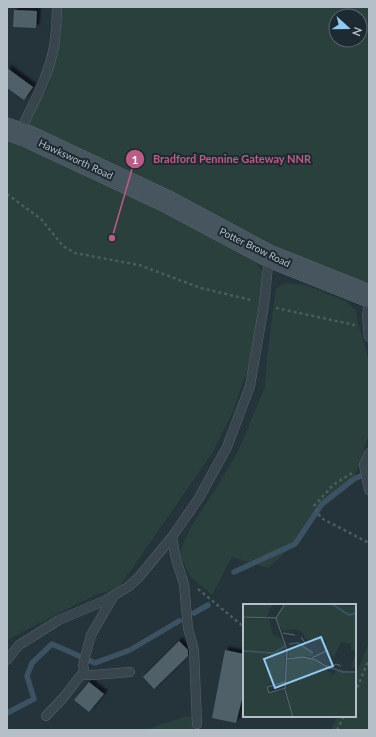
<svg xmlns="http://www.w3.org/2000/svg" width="376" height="737" font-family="Lato,sans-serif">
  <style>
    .green { fill: #2a403c; fill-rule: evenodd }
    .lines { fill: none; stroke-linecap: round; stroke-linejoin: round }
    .stream { stroke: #3a5261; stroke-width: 5.5 }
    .building { fill: #506069; filter: url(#shadow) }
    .lane-casing { stroke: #57626a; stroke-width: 10 }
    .secondary-casing { stroke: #57626a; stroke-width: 23 }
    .path { stroke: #495d5b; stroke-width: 2.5; stroke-dasharray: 3 3; stroke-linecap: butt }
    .lane { stroke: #39454c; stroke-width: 9 }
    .secondary { stroke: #47555e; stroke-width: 22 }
    .labels { text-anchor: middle; stroke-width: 4; stroke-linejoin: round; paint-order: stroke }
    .street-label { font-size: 10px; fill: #b4bfc7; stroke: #1e2a31 }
    .inset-river { fill: none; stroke: #3a5261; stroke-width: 2 }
    .inset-road { fill: none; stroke: #5e6b73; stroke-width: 1 }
    .view { fill: #90c9f1; fill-opacity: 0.15; stroke: #90c9f1; stroke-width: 2 }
    .inset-edge { fill: none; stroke: #b4bfc7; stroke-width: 2 }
    .leader { fill: none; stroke: #bc5b86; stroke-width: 1.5 }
    .callout-dot { fill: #bc5b86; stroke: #1e2a31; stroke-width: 1.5 }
    .mark-label { font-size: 12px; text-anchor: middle; font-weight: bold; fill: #fff }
    .callout-label { font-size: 11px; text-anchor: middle; font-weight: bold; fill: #bc5b86; stroke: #1e2a31; stroke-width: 4; stroke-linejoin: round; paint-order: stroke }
  </style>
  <defs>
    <filter id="shadow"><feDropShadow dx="3.5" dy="-3.5" stdDeviation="1" flood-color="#0009"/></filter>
  </defs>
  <rect width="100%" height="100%" fill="#25333b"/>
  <!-- green -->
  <path class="green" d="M61,7H369V286L300,258L118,166L60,140L29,127L30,124L29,119L49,85L56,50ZM336,16H360V40H336Z
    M7,134L67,161L253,257L262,271L264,279L254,369L248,368L232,414L213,452L118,589L97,594L89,598L7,640Z
    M286,283L306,285L345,301L356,310L358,323L366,350L369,364V434L354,479L322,504L295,544L268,568L232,557L212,595L190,576L180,555L184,541L192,525L218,485L238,451L265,387L267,358L275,294L276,288Z
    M369,643V730H331L337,716H355V675Z
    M192,716L195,730H145L183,717Z"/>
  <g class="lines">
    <!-- stream -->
    <path class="stream" d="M234,572L295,544L322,504L354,479L367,473
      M194,613L208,605
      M7,713L34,699L27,676L32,663L52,644L95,663L130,650L179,621"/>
  </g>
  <!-- building -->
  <path class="building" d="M14,10L37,11L36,28L13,27Z
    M7,68L33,87L24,100L7,88Z
    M179,641L188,650V656L154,689L143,677Z
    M225,650L244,654V691L236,723L212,718Z
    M89,682L104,694L89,712L74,700Z"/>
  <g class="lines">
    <!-- lane casing -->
    <g class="lane-casing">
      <path id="lane" d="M19,133C32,106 48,78 54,47C56,34 57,20 57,7
        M369,301L367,316L369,337
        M369,453L364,465L369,490
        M172,537L176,559L184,584L188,628L194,650L197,724
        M7,660L19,645L59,620L106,600L128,587L139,577L172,537L199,498L227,447L250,386L264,305L269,256
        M85,675L83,665L91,635L113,597
        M46,716L63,698L81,675H93L130,672"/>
    </g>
    <!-- secondary casing -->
    <g class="secondary-casing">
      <path id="secondary" d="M7,129L27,136L166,201L269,256L369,296"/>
    </g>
    <!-- path -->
    <path class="path" d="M7,194L41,219L63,246L75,253L139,265L201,288L251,300
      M276,308L355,325
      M352,473L333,485L314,506L321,518L369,543
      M198,589L244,627
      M355,693L369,659
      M337,730L344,716"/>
    <!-- lane -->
    <use href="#lane" class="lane"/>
    <!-- secondary -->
    <use href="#secondary" class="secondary"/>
  </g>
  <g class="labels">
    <!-- street labels -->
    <g class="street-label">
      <text transform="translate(76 159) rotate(25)" y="4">Hawksworth Road</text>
      <text transform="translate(255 247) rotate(26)" y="4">Potter Brow Road</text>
    </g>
  </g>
  <!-- overview -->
  <g transform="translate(243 604)">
    <rect width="113" height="113" fill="#25333b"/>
    <path d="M0,0H30L23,14L0,12ZM43,0L113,2V64L108,63L113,47L108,46V40L98,38L91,53L82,47L83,37L63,35L59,28L52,25L40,27L33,15L36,6ZM0,14L26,15L30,31L37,34L42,40L41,78L26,80L23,83L26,90L40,86L50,113H0ZM59,42L68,46L71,52L46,53V47ZM57,53L75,57L90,71L94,65L113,68V113H51L42,85L45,57Z" fill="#2a403c"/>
    <path class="inset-river" d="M89,0L106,11L113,9M46,40L55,39L70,49M0,47L31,49L42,42M83,62L100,68H113"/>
    <path class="inset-road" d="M42,0L33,14L44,46L42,86L50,113M0,13L33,14M40,29L52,31M44,46L62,39L58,33M69,54L83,47M44,55L60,53L73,56L87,65L93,60L98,62M42,78L24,83L26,89L42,84"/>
    <path class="view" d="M78,33L90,62L32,84L21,55Z"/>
    <rect width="113" height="113" class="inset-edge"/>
  </g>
  <!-- callouts -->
  <path class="leader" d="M112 238L135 159"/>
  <g class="callout-dot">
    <circle cx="112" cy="238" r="4"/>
    <circle cx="135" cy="159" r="10"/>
  </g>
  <g class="mark-label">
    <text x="135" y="164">1</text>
  </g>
  <g class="callout-label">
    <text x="232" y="163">Bradford Pennine Gateway NNR</text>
  </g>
  <!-- border -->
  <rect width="376" height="737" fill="none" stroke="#b4bfc7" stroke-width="16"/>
  <!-- north arrow -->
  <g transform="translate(348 28) rotate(111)"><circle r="19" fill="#1e2a31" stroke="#5a666d"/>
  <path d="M0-3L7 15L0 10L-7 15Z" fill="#90c9f1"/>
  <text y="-6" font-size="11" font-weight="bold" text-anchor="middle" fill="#b4bfc7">N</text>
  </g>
</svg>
